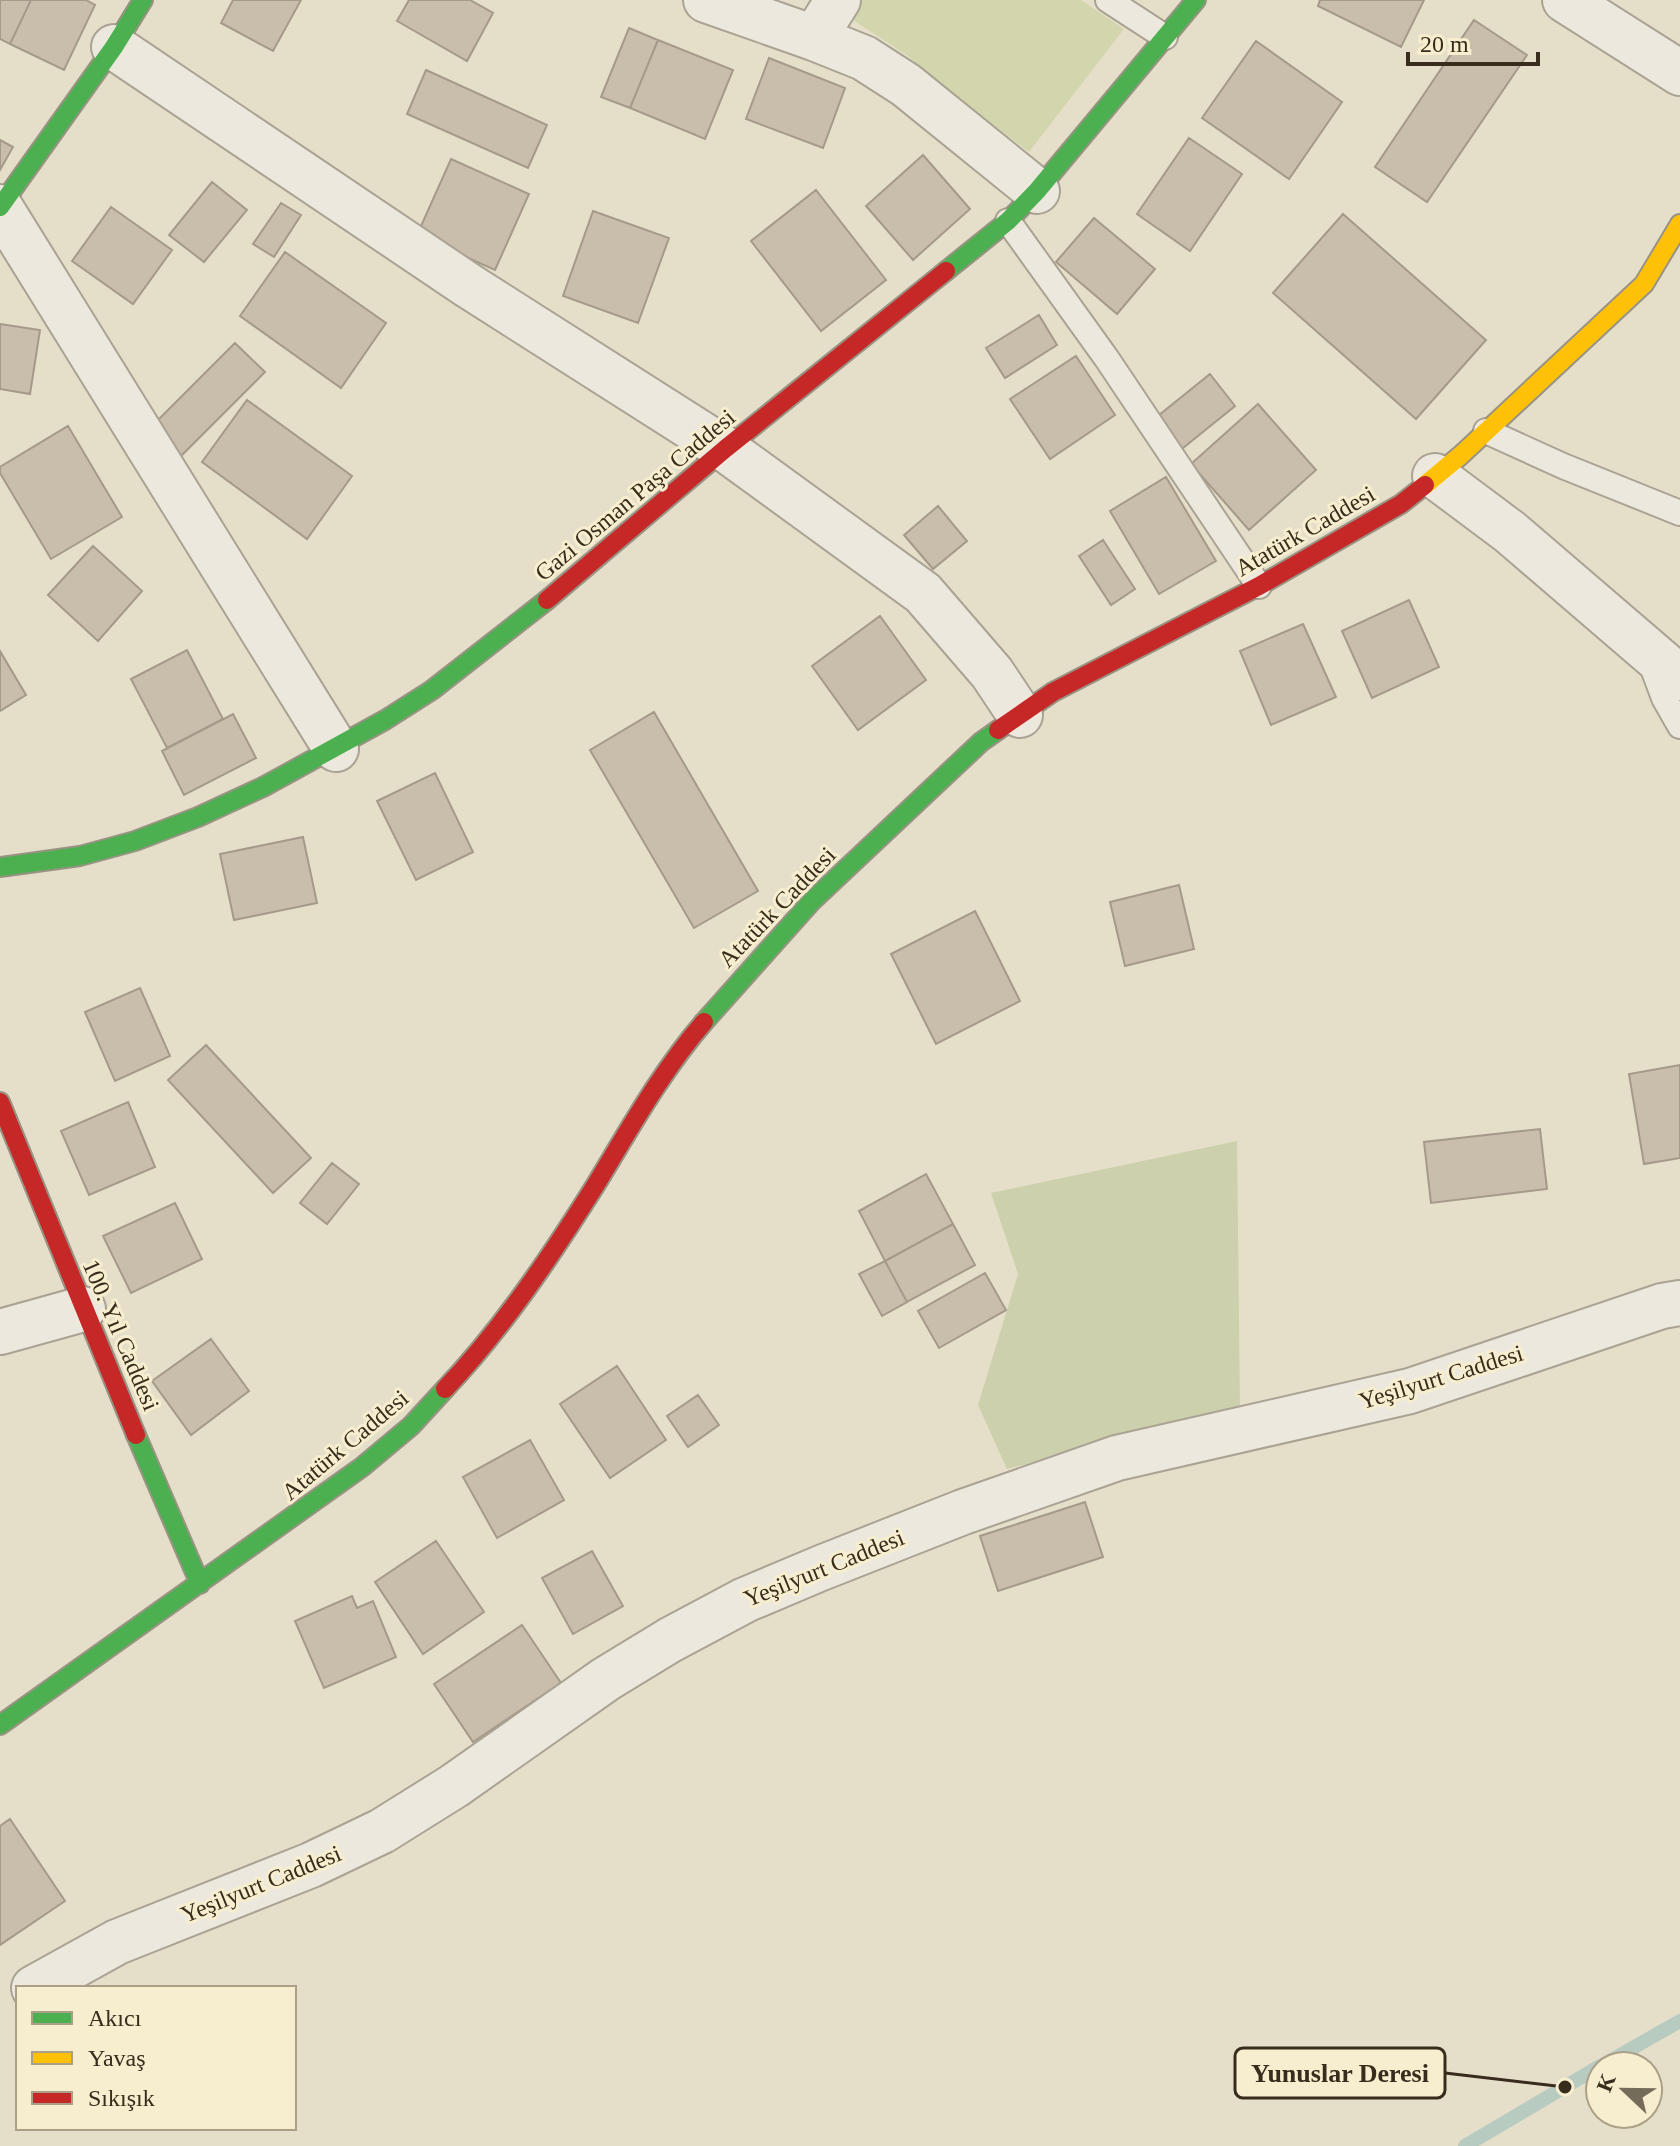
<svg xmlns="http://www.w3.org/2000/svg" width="1680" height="2146" font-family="Georgia,serif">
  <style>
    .green { fill: #d3d6ac }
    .cemetery { fill: #cdd0ac }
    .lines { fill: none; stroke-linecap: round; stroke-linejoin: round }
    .stream { stroke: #b7cbc0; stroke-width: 14 }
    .building { fill: #c9bdab; stroke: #a59a8a; stroke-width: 2 }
    .lane-casing { stroke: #aaa394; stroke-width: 28 }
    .street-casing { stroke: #aaa394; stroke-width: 48 }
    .fast-casing { stroke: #999384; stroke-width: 22 }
    .slow-casing { stroke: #999384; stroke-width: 22 }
    .jam-casing { stroke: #999384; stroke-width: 22 }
    .lane { stroke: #ede8dd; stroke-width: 24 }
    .street { stroke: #ede8dd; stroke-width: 44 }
    .fast { stroke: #4caf50; stroke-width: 18 }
    .slow { stroke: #ffc107; stroke-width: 18 }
    .jam { stroke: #c62828; stroke-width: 18 }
    .labels { text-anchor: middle; stroke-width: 6; stroke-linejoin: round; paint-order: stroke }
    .street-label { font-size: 24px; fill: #382c1c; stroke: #f7eecf }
    .leader { fill: none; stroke: #382c1c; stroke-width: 3 }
    .callout-dot { fill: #382c1c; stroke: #f7eecf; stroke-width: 3 }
    .callout { fill: #f7eecf; stroke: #382c1c; stroke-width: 3 }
    .callout-label { font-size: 26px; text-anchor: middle; font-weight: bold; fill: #382c1c }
  </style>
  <rect width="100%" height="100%" fill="#e5dfca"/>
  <!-- green -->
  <path class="green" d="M862,0H1081L1124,29L1029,152L923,71L908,56L850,18Z"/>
  <!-- cemetery -->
  <path class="cemetery" d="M1237,1141L1240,1411L1007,1469L978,1405L1018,1274L991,1193Z"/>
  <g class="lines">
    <!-- stream -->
    <path class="stream" d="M1601,2066L1680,2021
      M1465,2146L1600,2066"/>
  </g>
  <!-- building -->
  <path class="building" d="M0,0H31L10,44L0,39Z
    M31,0H86L95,5L64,70L10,44Z
    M233,0H301L273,51L221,23Z
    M409,0H470L493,13L467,61L397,21Z
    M1320,0H1424L1401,47L1318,6Z
    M1474,20L1527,55L1427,202L1375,167Z
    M629,28L658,40L630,108L601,97Z
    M658,40L733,70L705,139L630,108Z
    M1256,41L1342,102L1289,179L1202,118Z
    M769,58L845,88L823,148L746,119Z
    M426,70L547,125L528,168L407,114Z
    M1189,138L1242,174L1190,251L1137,214Z
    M0,140L13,147L0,170Z
    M923,155L970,209L913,260L866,206Z
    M451,159L529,194L495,270L417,235Z
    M212,182L247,210L204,262L169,235Z
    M816,190L886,280L821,331L751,241Z
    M281,203L301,215L274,257L253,244Z
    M111,207L172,250L133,304L72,261Z
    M593,211L669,238L638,323L563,296Z
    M1343,214L1486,340L1416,419L1273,293Z
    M1094,218L1155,269L1117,314L1056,262Z
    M285,252L386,323L341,388L240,316Z
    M1039,315L1057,345L1005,378L986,348Z
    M0,324L40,330L30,394L0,389Z
    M235,343L265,372L181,456L151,427Z
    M1076,356L1115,415L1050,459L1010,399Z
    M1210,374L1235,406L1178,452L1153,420Z
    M247,400L352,476L307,539L202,462Z
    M1258,404L1316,470L1249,530L1191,464Z
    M68,426L122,517L51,559L0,473V467Z
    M1166,477L1216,561L1159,594L1110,511Z
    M938,506L967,541L933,569L904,535Z
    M1103,540L1135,589L1111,605L1079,556Z
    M93,546L142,591L98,641L48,595Z
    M1409,600L1439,667L1372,698L1342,631Z
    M880,616L926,680L858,730L812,666Z
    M1303,624L1336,697L1271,725L1240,651Z
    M187,650L223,719L167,748L131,679Z
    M0,651L26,695L0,711Z
    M654,712L758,891L694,928L590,750Z
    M233,714L256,758L184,795L162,751Z
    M435,773L473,852L416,880L377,801Z
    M303,837L317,903L234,920L220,854Z
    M1179,885L1194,949L1125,966L1110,902Z
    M975,911L1020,1001L936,1044L891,954Z
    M140,988L170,1056L115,1081L85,1012Z
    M206,1045L311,1158L273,1193L168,1080Z
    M1680,1065V1158L1644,1164L1629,1074Z
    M128,1102L155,1167L89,1195L61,1131Z
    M1540,1129L1547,1189L1431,1203L1424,1142Z
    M332,1163L359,1184L327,1224L300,1203Z
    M926,1174L953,1224L885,1261L859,1211Z
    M175,1203L202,1259L131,1293L103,1236Z
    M953,1224L975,1265L907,1302L885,1261Z
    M885,1261L907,1302L882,1316L859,1274Z
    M985,1273L1006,1310L939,1348L918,1311Z
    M211,1339L249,1391L191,1435L152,1381Z
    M617,1366L666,1440L610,1478L560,1404Z
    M698,1395L719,1425L688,1447L667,1416Z
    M530,1440L564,1500L497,1538L463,1477Z
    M1085,1502L1103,1557L998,1591L980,1536Z
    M436,1541L484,1612L423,1654L375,1582Z
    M592,1551L623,1606L573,1634L542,1578Z
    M352,1596L357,1608L373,1601L396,1657L324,1688L295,1621Z
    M522,1625L561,1683L473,1742L434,1684Z
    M10,1819L65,1901L0,1945V1826Z"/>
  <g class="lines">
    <!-- lane casing -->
    <g class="lane-casing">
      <path id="lane" d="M1108,0L1165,37
        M1008,221L1107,359L1259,586
        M1486,431L1563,466L1680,513
        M1651,663L1664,698L1680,726"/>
    </g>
    <!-- street casing -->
    <g class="street-casing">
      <path id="street" d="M706,0L814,38L864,58L906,85L1037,191
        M1565,0L1680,73
        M814,38L838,0
        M114,47L469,286L725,449L923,593L992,673L1020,715
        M0,207L336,749
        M1435,476L1510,532L1680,678
        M0,1332L83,1309
        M34,1988L117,1942L311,1865L382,1831L454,1786L606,1679L670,1640L745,1600L821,1568L963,1512L1117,1458L1410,1391L1662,1306L1680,1303"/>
    </g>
    <!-- fast casing -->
    <g class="fast-casing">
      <path id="fast" d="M0,207L114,47L143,0
        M946,271L1008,221L1037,191L1196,0
        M0,867L80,856L135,841L198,817L263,787L385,720L432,690L547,600
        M704,1022L812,901L981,742L998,730
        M136,1435L200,1584
        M0,1725L362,1467L411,1426L445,1389"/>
    </g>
    <!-- slow casing -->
    <g class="slow-casing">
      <path id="slow" d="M1425,485L1461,455L1644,284L1680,224"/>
    </g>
    <!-- jam casing -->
    <g class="jam-casing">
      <path id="jam" d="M547,600L725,449L946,271
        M998,730L1053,692L1259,586L1401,504L1425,485
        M0,1102L136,1435
        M445,1389C502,1329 551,1256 595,1186C629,1130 661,1072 704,1022"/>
    </g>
    <!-- lane -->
    <use href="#lane" class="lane"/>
    <!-- street -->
    <use href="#street" class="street"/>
    <!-- fast -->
    <use href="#fast" class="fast"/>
    <!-- slow -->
    <use href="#slow" class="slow"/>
    <!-- jam -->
    <use href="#jam" class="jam"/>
  </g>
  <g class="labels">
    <!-- street labels -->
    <g class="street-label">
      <text transform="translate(635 495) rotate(-40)" y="8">Gazi Osman Paşa Caddesi</text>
      <text transform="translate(1305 531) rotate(-30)" y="8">Atatürk Caddesi</text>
      <text transform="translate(777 907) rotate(-46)" y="8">Atatürk Caddesi</text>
      <text transform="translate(121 1335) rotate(67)" y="8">100. Yıl Caddesi</text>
      <text transform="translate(1441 1377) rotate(-17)" y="8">Yeşilyurt Caddesi</text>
      <text transform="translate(345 1445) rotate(-40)" y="8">Atatürk Caddesi</text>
      <text transform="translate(824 1568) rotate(-22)" y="8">Yeşilyurt Caddesi</text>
      <text transform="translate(261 1884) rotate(-22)" y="8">Yeşilyurt Caddesi</text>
    </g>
  </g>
  <!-- callouts -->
  <path class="leader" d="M1565 2087L1445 2073"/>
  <circle class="callout-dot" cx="1565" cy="2087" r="8"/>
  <rect class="callout" x="1235" y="2048" width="210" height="50" rx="8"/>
  <g class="callout-label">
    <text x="1340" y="2082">Yunuslar Deresi</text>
  </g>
  <!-- legend -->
  <rect x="16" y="1986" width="280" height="144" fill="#f7eecf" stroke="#aba087" stroke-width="2"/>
  <rect x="32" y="2012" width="40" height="12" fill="#4caf50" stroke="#aba087" stroke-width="2"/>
  <text x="88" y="2026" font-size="24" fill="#382c1c">Akıcı</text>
  <rect x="32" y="2052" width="40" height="12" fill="#ffc107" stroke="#aba087" stroke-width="2"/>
  <text x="88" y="2066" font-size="24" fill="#382c1c">Yavaş</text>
  <rect x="32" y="2092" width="40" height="12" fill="#c62828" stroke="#aba087" stroke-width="2"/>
  <text x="88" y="2106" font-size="24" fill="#382c1c">Sıkışık</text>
  <!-- north arrow -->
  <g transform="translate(1624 2090) rotate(292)"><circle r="38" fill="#f7eecf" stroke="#aba087" stroke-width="2"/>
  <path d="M0-6L14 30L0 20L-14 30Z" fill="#756b59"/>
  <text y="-12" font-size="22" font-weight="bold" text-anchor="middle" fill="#382c1c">K</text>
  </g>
  <!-- scale -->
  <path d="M1408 52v12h130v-12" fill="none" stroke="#382c1c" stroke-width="4"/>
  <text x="1420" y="52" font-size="24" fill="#382c1c" stroke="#f7eecf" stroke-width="6" paint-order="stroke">20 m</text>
</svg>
